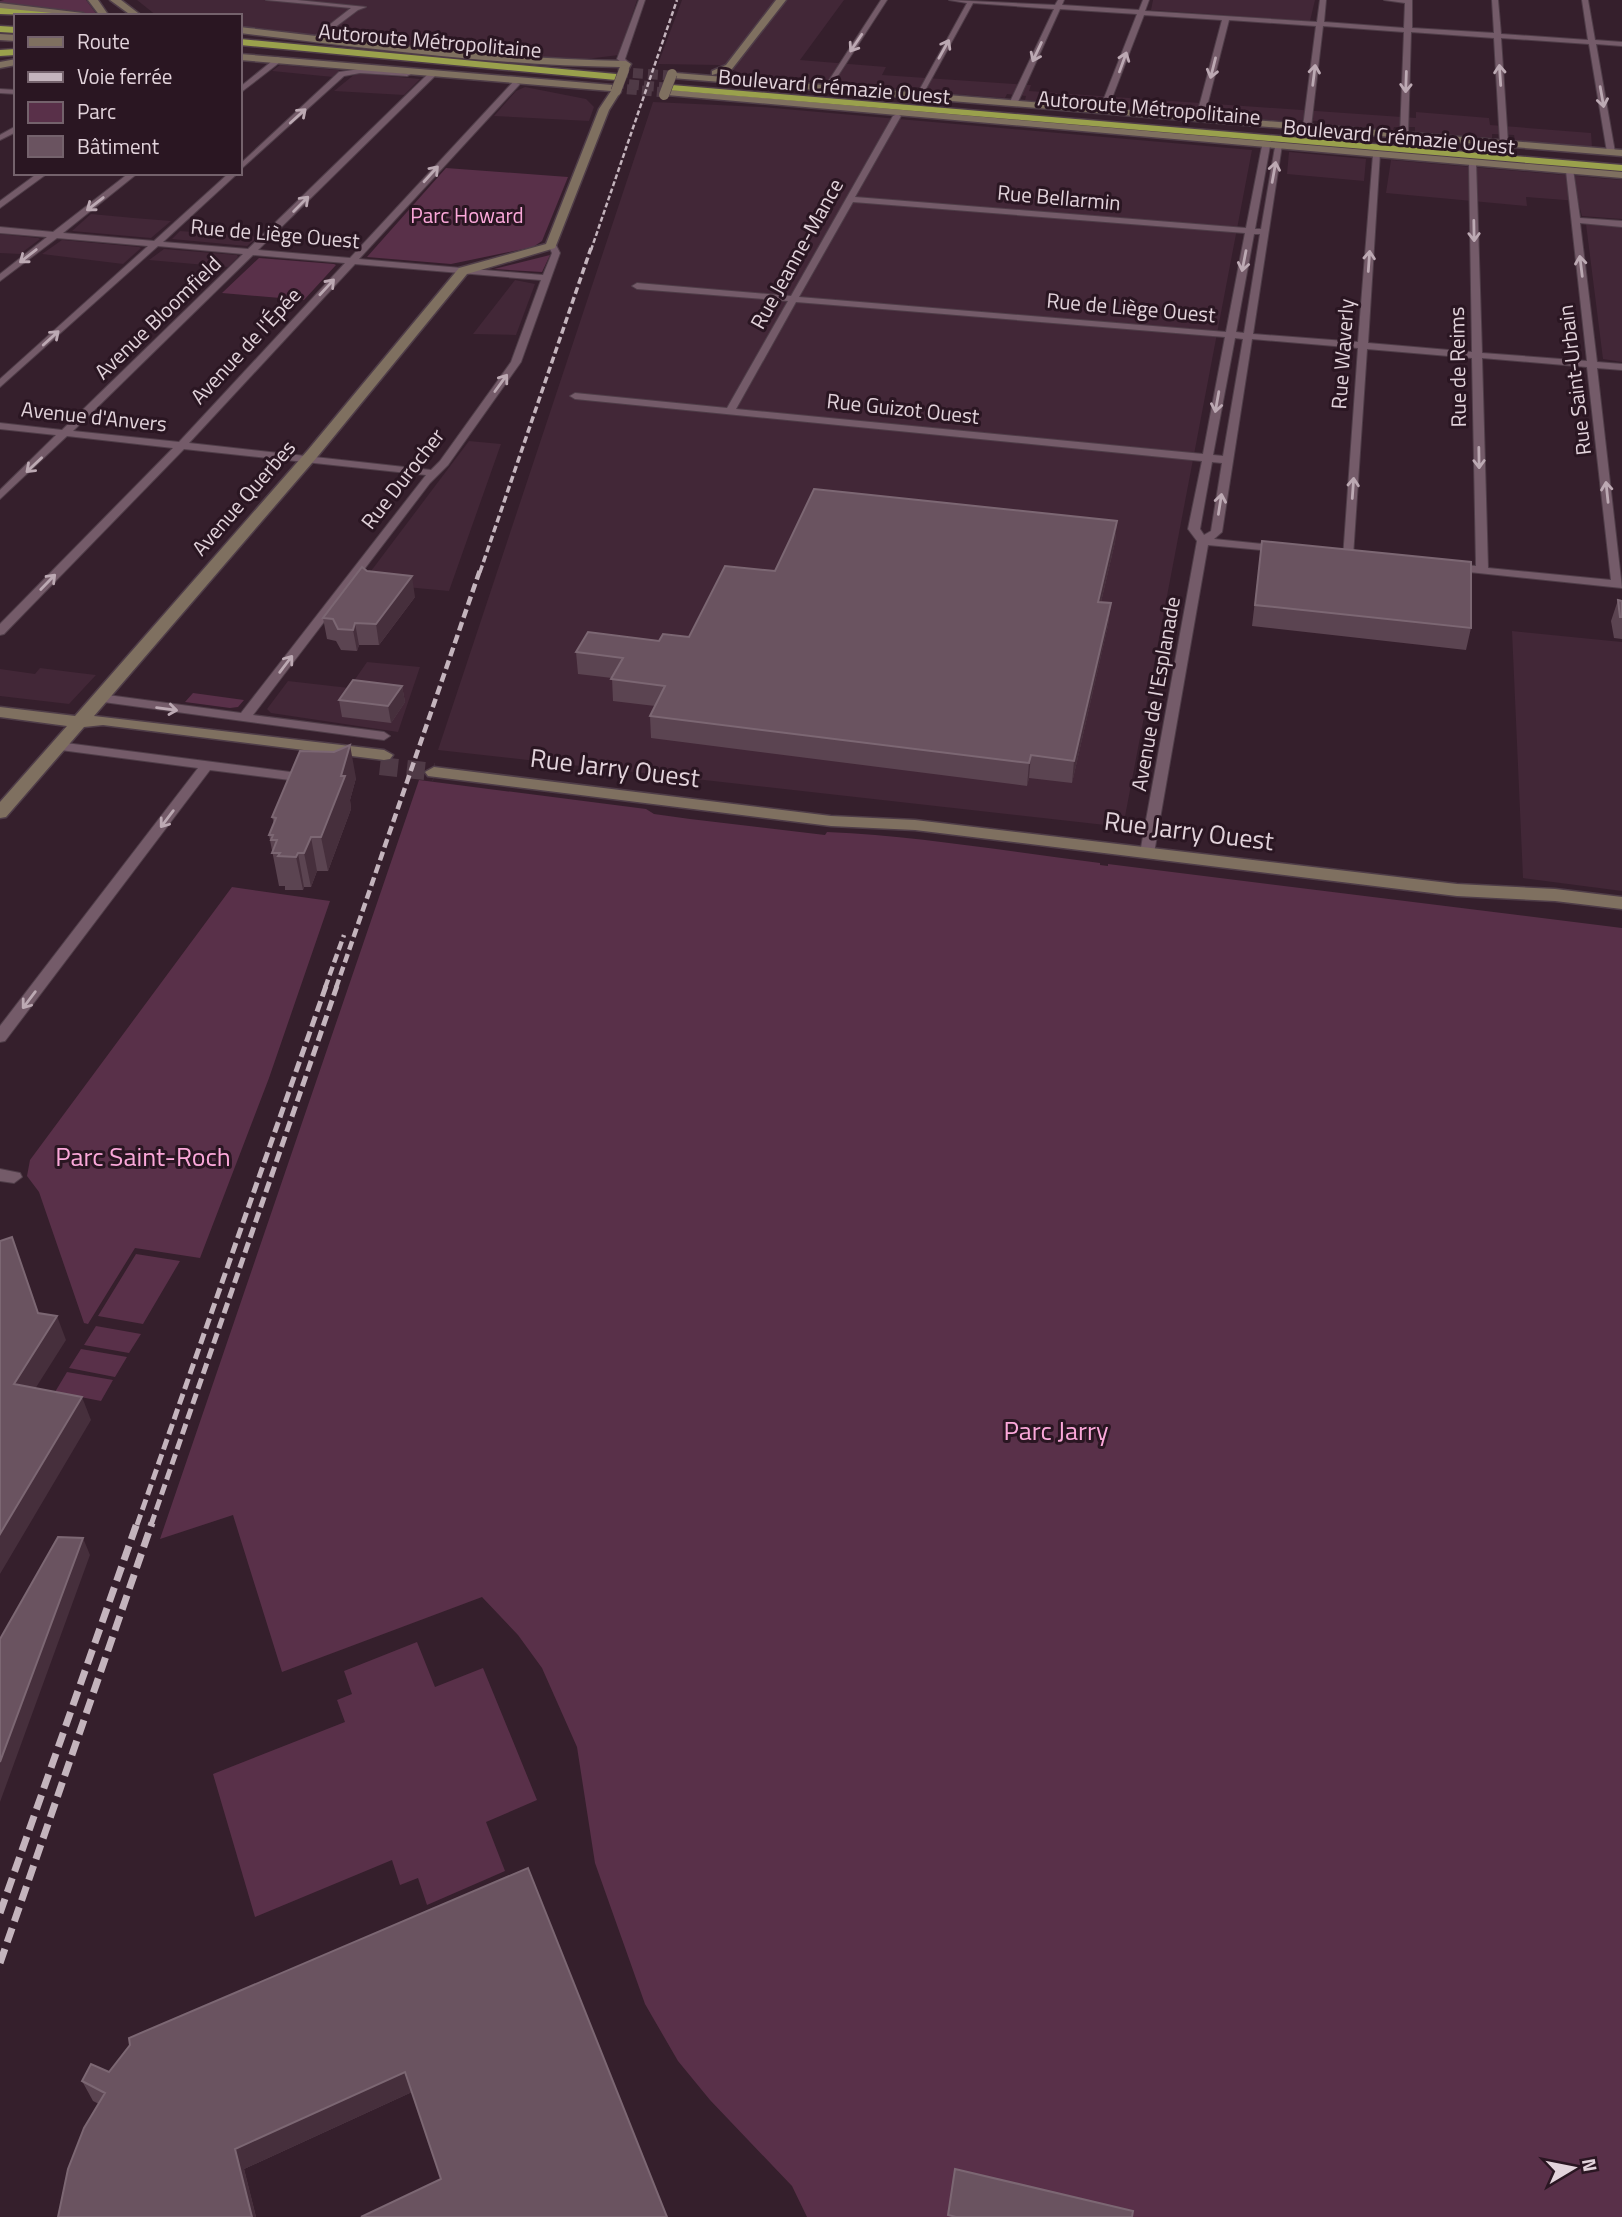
<svg xmlns="http://www.w3.org/2000/svg" width="1622" height="2217" font-family="'Titillium Web',sans-serif">
  <style>
    .built { fill: #422737 }
    .green { fill: #593049 }
    .lines { fill: none; stroke-linecap: round; stroke-linejoin: round }
    .secondary-tunnel-far1 { stroke: #4f3a46; stroke-width: 10; stroke-dasharray: 10 5; stroke-linecap: butt }
    .secondary-tunnel { stroke: #4f3a46; stroke-width: 18; stroke-dasharray: 18 9; stroke-linecap: butt }
    .highway-tunnel { stroke: #4f3a46; stroke-width: 10; stroke-dasharray: 10 5; stroke-linecap: butt }
    .street-casing { stroke: #4f3d48; stroke-width: 2 }
    .secondary-casing { stroke: #4f3d48; stroke-width: 3 }
    .highway-casing { stroke: #4f3d48; stroke-width: 3 }
    .street { fill: #745b69; fill-rule: evenodd }
    .secondary { fill: #7f7060; fill-rule: evenodd }
    .highway { fill: #9aa14c; fill-rule: evenodd }
    .rail-far4 { stroke: #c4b4bd; stroke-width: 2.5; stroke-dasharray: 5 2.5; stroke-linecap: butt }
    .rail-far3 { stroke: #c4b4bd; stroke-width: 3.5; stroke-dasharray: 7 3.5; stroke-linecap: butt }
    .rail-far2 { stroke: #c4b4bd; stroke-width: 4.5; stroke-dasharray: 9 4.5; stroke-linecap: butt }
    .rail-far1 { stroke: #c4b4bd; stroke-width: 5; stroke-dasharray: 11 5; stroke-linecap: butt }
    .rail { stroke: #c4b4bd; stroke-width: 7; stroke-dasharray: 15 7; stroke-linecap: butt }
    .secondary-bridge-casing { stroke: #4f3d48; stroke-width: 11; stroke-linecap: butt }
    .secondary-bridge { stroke: #7f7060; stroke-width: 10 }
    .wall { fill: #5b4451 }
    .shaded-wall { fill: #462f3c }
    .building { fill: #6a5360; stroke: #7c6773; stroke-width: 2 }
    .oneway { stroke: #bca9b3 }
    .labels { text-anchor: middle; stroke-width: 6; stroke-linejoin: round; paint-order: stroke }
    .far-street-label { font-size: 21px; fill: #e2d3db; stroke: #2a1622 }
    .far-park-label { font-size: 21px; fill: #fba8da; stroke: #2a1622 }
    .street-label { font-size: 26px; fill: #e2d3db; stroke: #2a1622 }
    .park-label { font-size: 26px; fill: #fba8da; stroke: #2a1622 }
  </style>
  <rect width="100%" height="100%" fill="#351f2c"/>
  <!-- built -->
  <path class="built" d="M137,0H637L619,55L586,59L467,53L240,28V16H157Z
    M682,0H844L800,60L886,67L882,75L1031,85L1029,91L1416,118V112L1489,118L1490,125L1591,133L1592,147L1515,141L1514,135L1492,134V138L1415,132V127H1394L1393,130L1319,124L1318,121L1298,120L1297,122L1212,115V111L1192,109L1190,114L1118,107L1119,104L1098,102L1097,106L1025,100L1026,96L1007,94L1005,98L929,92L931,88L913,87L910,90L839,84L840,82L785,80L737,74L736,71L718,65L658,64Z
    M1153,0H1315L1310,21L1151,10Z
    M280,65L338,70L340,71L333,77L272,71Z
    M355,74H367L420,79L404,95L334,91Z
    M525,87L586,99L594,107L589,121L494,116L516,91Z
    M653,102L761,107L1252,150L1123,827L438,750Z
    M1289,152L1366,159L1364,181L1287,174Z
    M1391,160L1622,180V219L1582,216L1578,201L1526,197L1527,206L1386,193Z
    M91,214L134,218L171,221L151,238L72,231Z
    M1586,224L1622,227V362L1603,359Z
    M180,231L258,237L247,246L172,239Z
    M0,234L38,238L40,239L20,254L0,253Z
    M62,240L139,247L141,248L123,264L42,254Z
    M164,249L237,255L238,257L228,267L149,260Z
    M515,280L535,284L516,335L473,334Z
    M469,441L501,444L449,591L362,583Z
    M1512,631L1622,642V891L1523,878Z
    M367,662L420,667L398,732L271,713L267,709L288,681L349,688Z
    M40,668L71,672L96,675L69,704L0,696V669L35,674Z"/>
  <!-- green -->
  <path class="green" d="M86,0L98,16L0,5V1L4,0Z
    M446,168L568,177L542,241L533,247L451,264L367,257Z
    M550,255L542,272L494,269Z
    M259,258L334,264L336,265L304,300L222,293Z
    M193,693L244,700L238,707L230,708L185,702Z
    M419,780L646,809L654,814L690,819L825,835L827,832C920,836 1010,852 1100,863V865L1108,866V864L1622,928V2217H807L792,2186L710,2100L678,2061L645,2004L595,1863L577,1747L542,1668L518,1635L482,1597L282,1672L233,1515L160,1539Z
    M232,887L330,901L269,1078L200,1258L135,1248L88,1324L84,1323L39,1192L27,1176L30,1160Z
    M136,1254L180,1261L143,1324L98,1316Z
    M96,1326L141,1334L129,1353L84,1345Z
    M81,1349L127,1357L115,1377L69,1368Z
    M67,1372L113,1380L101,1401L55,1392Z
    M417,1642L435,1687L483,1668L537,1800L486,1822L505,1871L427,1905L418,1878L400,1885L392,1860L255,1917L213,1774L345,1722L337,1700L352,1694L344,1671Z"/>
  <g class="lines">
    <!-- secondary-tunnel-far1 -->
    <path class="secondary-tunnel-far1" d="M618,72L676,76
      M612,88L671,93"/>
    <!-- secondary-tunnel -->
    <path class="secondary-tunnel" d="M380,766L434,772"/>
    <!-- highway-tunnel -->
    <path class="highway-tunnel" d="M614,83L672,88"/>
    <!-- street casing -->
    <g class="street-casing">
      <path id="street" d="M266,0H297L366,7L358,10L318,40L315,36L351,8Z
        M639,0H645L625,59L630,64L626,66L617,59Z
        M881,0H887L830,88H824Z
        M949,0L1055,5L1058,0H1064L1062,5L1139,10L1143,0H1149L1145,11L1317,22L1320,0H1326L1324,22L1404,28L1405,3L1384,0H1412V28L1494,33L1492,0H1498L1501,34L1588,40L1582,0H1588L1595,40L1622,42V46L1596,44L1615,152L1611,154L1607,152L1589,44L1501,38L1508,143L1504,145L1500,143L1494,38L1411,32L1408,135L1404,137L1400,135L1404,32L1323,26L1311,127L1307,129L1303,127L1316,26L1229,20L1204,118L1200,120L1196,118L1222,20L1144,15L1107,111L1103,113L1099,111L1137,14L1060,9L1017,104L1013,106L1009,104L1054,9L973,3L922,96L915,98L967,3Z
        M277,57L284,59L240,93V87Z
        M360,69L411,74L407,76L360,73L344,76L240,170V164L339,72Z
        M428,74L435,76L258,250L350,258L513,82L520,84L359,259L543,275L552,253L548,245L555,243L560,253L521,362L448,465L430,483L253,715L384,732L390,736L384,740L96,701V695L100,694L241,713L426,475L184,449L4,634L0,635V624L173,448L67,436L0,499V490L56,435L0,429V423L62,430L243,254L158,246L0,387V379L148,246L57,238L0,281V274L47,237L0,233V227L53,232L129,173H138L63,233L154,241L229,173H238L163,242L248,249ZM253,255L345,263L179,442L73,431ZM355,264L541,280L511,362L440,461L431,470L189,443Z
        M0,89L16,90V94L0,93Z
        M897,114L901,116L855,197L1246,228L1262,146L1266,144L1270,146L1255,229H1261L1275,147L1282,145L1253,334L1358,342L1373,155L1380,153L1368,343L1472,352L1469,163L1476,161L1482,353L1587,361L1566,171L1573,169L1580,218L1622,221V227L1580,223L1597,362L1622,364V370L1597,368L1622,588L1450,570L1444,567L1450,564L1476,566L1472,358L1367,349L1353,556L1343,558L1358,348L1252,339L1222,532L1214,539L1282,546L1288,549L1282,552L1208,545L1154,853L1152,856H1142L1140,853L1197,541L1188,529L1202,461L575,399L570,396L575,393L727,408L788,301L637,289L632,286L637,283L791,296L893,116ZM853,202L1245,233L1226,332L799,297ZM1254,234H1260L1244,333L1236,332ZM796,302L1225,337L1203,454L736,409ZM1235,338L1243,339L1223,456L1213,455ZM1482,358L1587,367L1611,580L1488,568ZM1212,462L1222,463L1211,531L1204,535L1200,529Z
        M16,126V132L0,140V135Z
        M38,173H48L0,208V201Z
        M58,742L298,773L305,777L298,781L210,770L5,1041L0,1042V1026L198,768L53,749V743Z
        M0,1169L20,1173L22,1177L14,1183L0,1181Z"/>
    </g>
    <!-- secondary casing -->
    <g class="secondary-casing">
      <path id="secondary" d="M88,0H98L109,16H100Z
        M110,0H121L142,16H132Z
        M776,0H786L732,69L712,75V71L726,65Z
        M0,3L83,13L87,16H58L0,9Z
        M240,27C369,42 496,59 626,61L631,64L627,72L624,73L619,70L620,67C493,65 367,48 240,33Z
        M0,34L16,35V41L0,40Z
        M240,54L612,85L621,91L609,110L555,248L467,274L318,456L94,716L384,750L393,755L390,759L384,760L103,725L84,727L6,817L0,818V802L67,726L0,717V707L75,716L308,450L459,268L546,244L599,109L611,91L240,60Z
        M16,59V65L0,68V62Z
        M676,73L1622,150V156L672,78L671,76Z
        M671,90L1622,172V178L667,95L666,93Z
        M434,767L831,816L915,820L1457,884L1555,889L1622,897V909L1555,901L1457,896L915,830L831,826L428,776L425,772Z"/>
    </g>
    <!-- highway casing -->
    <g class="highway-casing">
      <path id="highway" d="M0,8L52,13L56,16L0,14Z
        M0,26L16,27V33L0,32Z
        M240,39L616,74L621,77L616,80L240,45Z
        M16,49V55L0,56V50Z
        M672,85L1622,165V171L668,90V86Z"/>
    </g>
    <!-- street -->
    <use href="#street" class="street"/>
    <!-- secondary -->
    <use href="#secondary" class="secondary"/>
    <!-- highway -->
    <use href="#highway" class="highway"/>
    <!-- rail-far4 -->
    <path class="rail-far4" d="M591,250L677,0"/>
    <!-- rail-far3 -->
    <path class="rail-far3" d="M480,572L591,248"/>
    <!-- rail-far2 -->
    <path class="rail-far2" d="M325,988L344,935
      M336,988L480,570"/>
    <!-- rail-far1 -->
    <path class="rail-far1" d="M137,1525L326,986
      M151,1525L337,986"/>
    <!-- rail -->
    <path class="rail" d="M0,1913L137,1523
      M0,1963L152,1523"/>
    <!-- secondary-bridge casing -->
    <g class="secondary-bridge-casing">
      <path id="secondary-bridge" d="M616,91L624,70
        M664,95L672,74"/>
    </g>
    <!-- secondary-bridge -->
    <use href="#secondary-bridge" class="secondary-bridge"/>
  </g>
  <!-- wall -->
  <path class="wall" d="M1117,521L1115,542L1101,602L1111,603L1108,625L1072,783L1029,778L1027,786L651,738L650,716L655,706L613,701L612,678L578,674L576,652L689,637L775,571Z
    M1262,541L1471,628L1466,650L1252,626Z
    M415,597L379,645H359L357,651L341,650L336,641L327,639L323,618Z
    M1618,600L1622,601V639L1614,638L1611,621Z
    M402,686L405,702L391,723L342,717L339,700Z
    M356,778L350,800L351,809L328,871H317L311,887H304L303,890H285V886H279L269,835L274,823L272,817Z
    M528,1868L441,2179L412,2092L244,2169L256,2217H58L99,2104L93,2101L82,2081L109,2072Z"/>
  <!-- shaded-wall -->
  <path class="shaded-wall" d="M1117,521L1115,542L1096,623L1098,602Z
    M412,576L415,597L379,645L376,624Z
    M1111,603L1108,625L1072,783L1074,761Z
    M355,623L359,645L357,651L353,630Z
    M402,686L405,702L391,723L388,706Z
    M350,745L356,778L350,800L351,809L328,871L321,837L341,776Z
    M1031,755L1029,778L1027,786L1029,763Z
    M311,837L317,871L311,887L304,853Z
    M298,853L304,887L303,890L296,857Z
    M12,1237L46,1334L57,1316L66,1340L23,1408L14,1384L38,1313Z
    M82,1397L91,1420L0,1574V1534Z
    M83,1538L90,1555L0,1802V1762Z
    M405,2072L412,2092L244,2169L256,2217H252L235,2149Z"/>
  <!-- building -->
  <path class="building" d="M814,489L1117,521L1098,602L1111,603L1074,761L1031,755L1029,763L650,716L665,686L611,679L623,658L576,652L588,632L659,641L663,634L689,637L725,566L775,571Z
    M1262,541L1471,562V628L1255,605Z
    M362,567L367,571L412,576L376,624L355,623L353,630L338,629L333,619L323,618Z
    M1618,600L1622,601V617H1620Z
    M353,680L402,686L388,706L339,700Z
    M350,745L341,776H345L321,837H311L304,853H298L296,857L278,856L280,853H272L277,840H271L273,835H269L276,818L272,817L300,751L334,752Z
    M12,1237L38,1313L57,1316L14,1384L82,1397L0,1534V1241Z
    M58,1537L83,1538L0,1762V1639Z
    M528,1868L667,2217H361L441,2179L405,2072L235,2149L252,2217H58L68,2169L84,2128L105,2093L82,2081L91,2064L109,2072L130,2045L129,2038Z
    M955,2169L1133,2211L1132,2217H956L948,2215Z"/>
  <!-- one-way arrows -->
  <defs><path id="oneway-shaft" d="M-6 0H5M1.5-3L5.5 0L1.5 3" fill="none" stroke-width="1.6" stroke-linecap="round" stroke-linejoin="round" transform="scale(1.75)"/></defs>
  <g class="oneway">
    <use href="#oneway-shaft" transform="translate(856 43) rotate(124)"/>
    <use href="#oneway-shaft" transform="translate(944 49) rotate(-61)"/>
    <use href="#oneway-shaft" transform="translate(1037 52) rotate(115)"/>
    <use href="#oneway-shaft" transform="translate(1123 62) rotate(-70)"/>
    <use href="#oneway-shaft" transform="translate(1213 68) rotate(104)"/>
    <use href="#oneway-shaft" transform="translate(1314 75) rotate(-83)"/>
    <use href="#oneway-shaft" transform="translate(1500 75) rotate(-94)"/>
    <use href="#oneway-shaft" transform="translate(1406 82) rotate(92)"/>
    <use href="#oneway-shaft" transform="translate(1602 97) rotate(80)"/>
    <use href="#oneway-shaft" transform="translate(298 116) rotate(-42)"/>
    <use href="#oneway-shaft" transform="translate(1274 172) rotate(-80)"/>
    <use href="#oneway-shaft" transform="translate(431 174) rotate(-48)"/>
    <use href="#oneway-shaft" transform="translate(95 204) rotate(142)"/>
    <use href="#oneway-shaft" transform="translate(301 204) rotate(-45)"/>
    <use href="#oneway-shaft" transform="translate(1474 231) rotate(89)"/>
    <use href="#oneway-shaft" transform="translate(28 256) rotate(142)"/>
    <use href="#oneway-shaft" transform="translate(1244 261) rotate(101)"/>
    <use href="#oneway-shaft" transform="translate(1369 261) rotate(-86)"/>
    <use href="#oneway-shaft" transform="translate(1581 266) rotate(-97)"/>
    <use href="#oneway-shaft" transform="translate(327 287) rotate(-47)"/>
    <use href="#oneway-shaft" transform="translate(51 338) rotate(-42)"/>
    <use href="#oneway-shaft" transform="translate(501 383) rotate(-54)"/>
    <use href="#oneway-shaft" transform="translate(1217 402) rotate(100)"/>
    <use href="#oneway-shaft" transform="translate(1479 458) rotate(89)"/>
    <use href="#oneway-shaft" transform="translate(34 465) rotate(137)"/>
    <use href="#oneway-shaft" transform="translate(1353 488) rotate(-86)"/>
    <use href="#oneway-shaft" transform="translate(1607 492) rotate(-96)"/>
    <use href="#oneway-shaft" transform="translate(1220 504) rotate(-81)"/>
    <use href="#oneway-shaft" transform="translate(48 582) rotate(-46)"/>
    <use href="#oneway-shaft" transform="translate(286 664) rotate(-53)"/>
    <use href="#oneway-shaft" transform="translate(167 709) rotate(7)"/>
    <use href="#oneway-shaft" transform="translate(167 819) rotate(127)"/>
    <use href="#oneway-shaft" transform="translate(29 1000) rotate(127)"/>
  </g>
  <g class="labels">
    <!-- far-street labels -->
    <g class="far-street-label">
      <text transform="translate(430 41) rotate(5)" y="7">Autoroute Métropolitaine</text>
      <text transform="translate(834 87) rotate(5)" y="7">Boulevard Crémazie Ouest</text>
      <text transform="translate(1149 108) rotate(5)" y="7">Autoroute Métropolitaine</text>
      <text transform="translate(1399 137) rotate(5)" y="7">Boulevard Crémazie Ouest</text>
      <text transform="translate(1059 198) rotate(5)" y="7">Rue Bellarmin</text>
      <text transform="translate(275 234) rotate(5)" y="7">Rue de Liège Ouest</text>
      <text transform="translate(797 254) rotate(-61)" y="7">Rue Jeanne-Mance</text>
      <text transform="translate(1131 308) rotate(5)" y="7">Rue de Liège Ouest</text>
      <text transform="translate(158 318) rotate(-44)" y="7">Avenue Bloomfield</text>
      <text transform="translate(246 346) rotate(-47)" y="7">Avenue de l'Épée</text>
      <text transform="translate(1343 354) rotate(-86)" y="7">Rue Waverly</text>
      <text transform="translate(1458 367) rotate(-91)" y="7">Rue de Reims</text>
      <text transform="translate(1575 380) rotate(-97)" y="7">Rue Saint-Urbain</text>
      <text transform="translate(903 409) rotate(6)" y="7">Rue Guizot Ouest</text>
      <text transform="translate(94 417) rotate(6)" y="7">Avenue d'Anvers</text>
      <text transform="translate(403 479) rotate(-52)" y="7">Rue Durocher</text>
      <text transform="translate(244 498) rotate(-49)" y="7">Avenue Querbes</text>
      <text transform="translate(1156 694) rotate(-80)" y="7">Avenue de l'Esplanade</text>
    </g>
    <!-- far-park labels -->
    <g class="far-park-label">
      <text x="467" y="223">Parc Howard</text>
    </g>
    <!-- street labels -->
    <g class="street-label">
      <text transform="translate(615 768) rotate(7)" y="9">Rue Jarry Ouest</text>
      <text transform="translate(1189 831) rotate(7)" y="9">Rue Jarry Ouest</text>
    </g>
    <!-- park labels -->
    <g class="park-label">
      <text x="143" y="1166">Parc Saint-Roch</text>
      <text x="1056" y="1440">Parc Jarry</text>
    </g>
  </g>
  <!-- legend -->
  <rect x="14" y="14" width="228" height="161" fill="#2a1622" stroke="#74626c" stroke-width="2"/>
  <rect x="28" y="37" width="35" height="10" fill="#7f7060" stroke="#74626c" stroke-width="2"/>
  <text x="77" y="49" font-size="21" fill="#e2d3db">Route</text>
  <rect x="28" y="72" width="35" height="10" fill="#c4b4bd" stroke="#74626c" stroke-width="2"/>
  <text x="77" y="84" font-size="21" fill="#e2d3db">Voie ferrée</text>
  <rect x="28" y="102" width="35" height="21" fill="#593049" stroke="#74626c" stroke-width="2"/>
  <text x="77" y="119" font-size="21" fill="#e2d3db">Parc</text>
  <rect x="28" y="136" width="35" height="21" fill="#6a5360" stroke="#74626c" stroke-width="2"/>
  <text x="77" y="154" font-size="21" fill="#e2d3db">Bâtiment</text>
  <!-- north arrow -->
  <g transform="translate(1573 2168) rotate(80)" stroke="#2a1622" stroke-width="5" paint-order="stroke">
  <path d="M0-5L12 26L0 18L-12 26Z" fill="#e2d3db"/>
  <text y="-10" font-size="19" font-weight="bold" text-anchor="middle" fill="#e2d3db">N</text>
  </g>
</svg>
